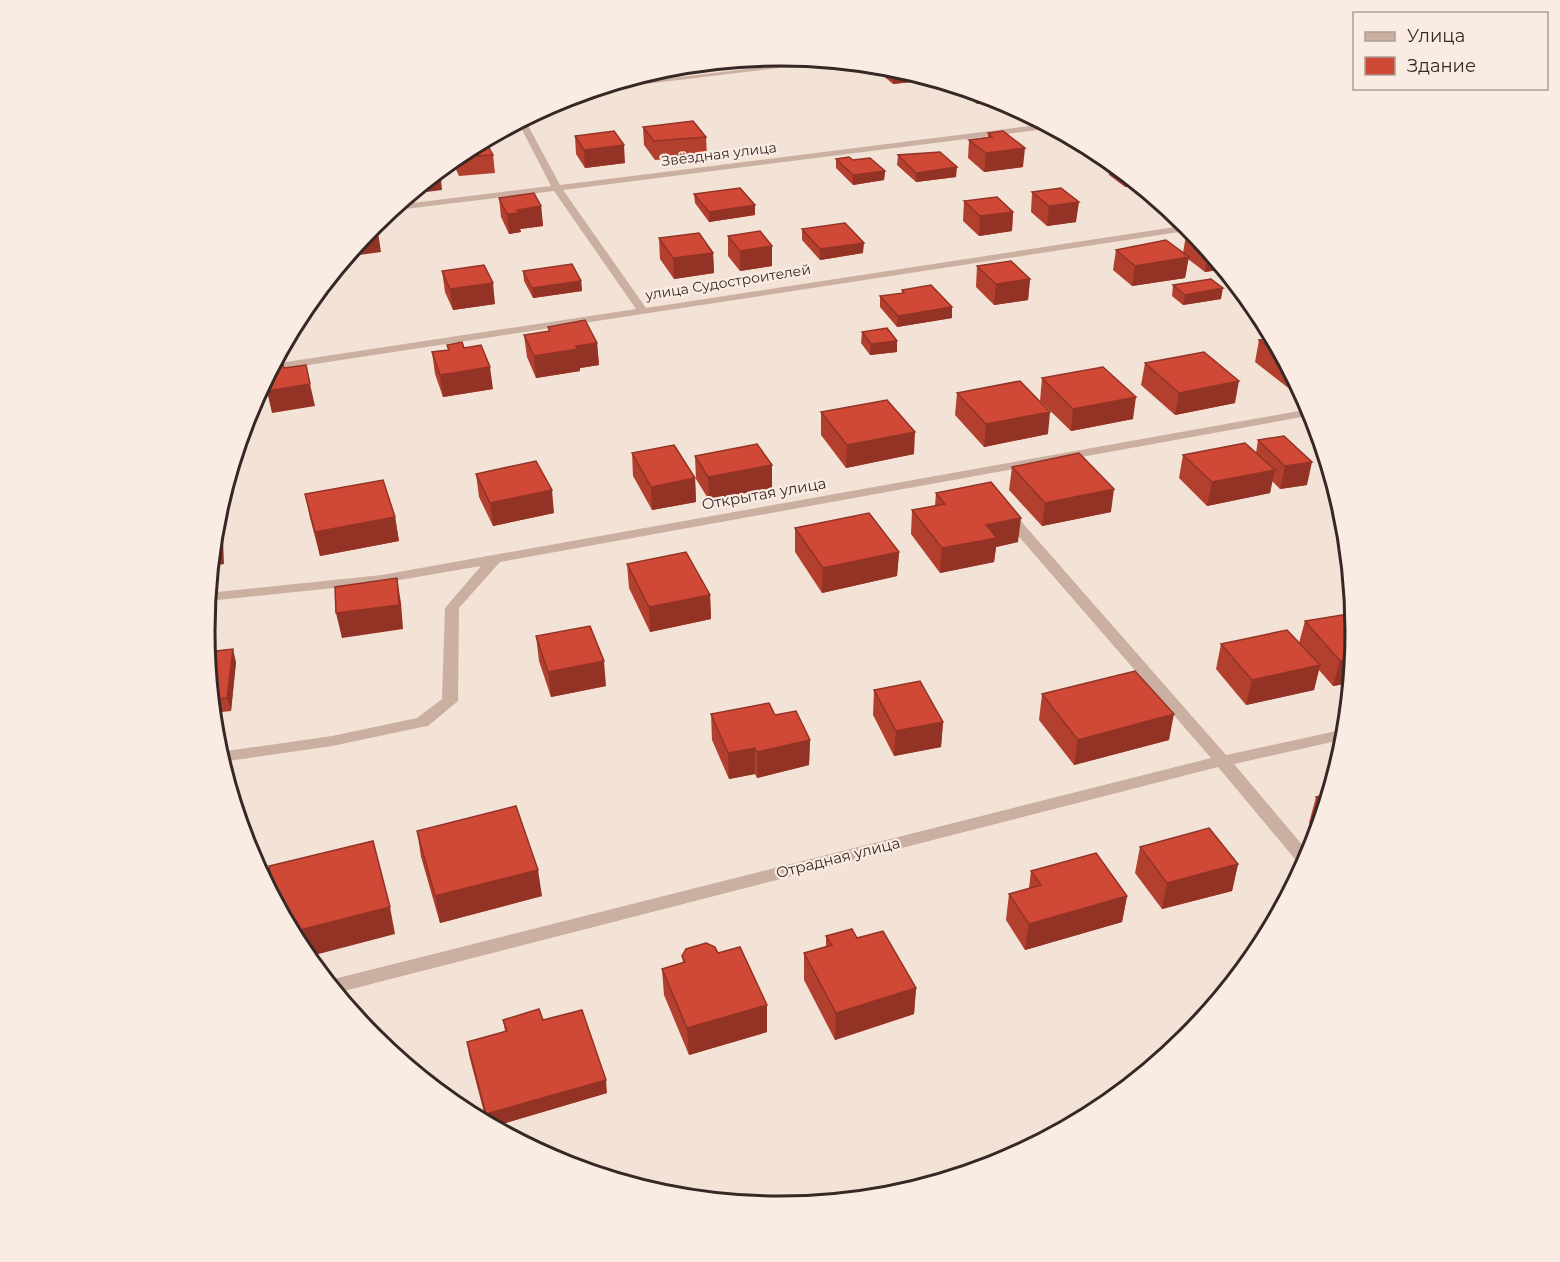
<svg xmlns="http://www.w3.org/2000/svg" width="1560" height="1262" font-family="Montserrat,sans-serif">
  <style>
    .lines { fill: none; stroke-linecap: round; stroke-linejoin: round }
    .minor { fill: #cbafa1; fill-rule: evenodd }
    .wall { fill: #b33f2e }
    .shaded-wall { fill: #923326 }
    .building { fill: #d04936; stroke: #923326; stroke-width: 1.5 }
    .labels { text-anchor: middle; stroke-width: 4.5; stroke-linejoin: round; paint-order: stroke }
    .far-street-label { font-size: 14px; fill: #352825; stroke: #faece2 }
    .street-label { font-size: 15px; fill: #352825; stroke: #faece2 }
    .rim { fill: none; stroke: #352825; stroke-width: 3 }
  </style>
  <rect width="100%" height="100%" fill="#f3e2d6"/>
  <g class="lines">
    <!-- minor -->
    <path class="minor" d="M824,60L838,61L587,91L604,86Z
      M524,118L560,185L1046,124L1054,128L563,190L646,308L1188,225L1192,230L269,371L273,364L636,309L554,191L389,211L396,205L551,186L518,122Z
      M1310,409L1313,415L500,562L459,608L458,701L428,726L422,727L332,746L221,762L218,752H220L332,736L417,718L442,699L445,608L481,566L382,583L208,601V593L382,575Z
      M1007,510L1012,511L1226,755L1346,729L1345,739L1234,764L1310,854L1303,867L1300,865L1218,767L336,993L326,981L1211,758L1002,517L1000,514Z"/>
  </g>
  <!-- wall -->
  <path class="wall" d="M881,65L893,67L921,75V81L893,84L881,74Z
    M966,89L999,99V101L977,104L966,95Z
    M643,127L706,137L707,156L655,160L644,145Z
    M988,133L1023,167L984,172L968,158L969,140L988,137Z
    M575,136L625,163L585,168L576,154Z
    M461,152L493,155L495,173L459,176L453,163L452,159Z
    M898,155L956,177L916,182L897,165Z
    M836,159L853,160L885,171L884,180L853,185L836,168Z
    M1114,164L1139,185L1125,187L1109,175L1110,165Z
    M1032,192L1076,222L1047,226L1031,212Z
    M694,194L755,215L709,222L695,203Z
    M499,198L541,206L543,226L520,229L521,232L509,234L501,217Z
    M964,201L1013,212L1012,231L979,236L963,221Z
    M802,229L863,253L820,260L802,240Z
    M1189,229H1191L1224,269L1205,272L1188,259L1185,278L1132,286L1113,270L1116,250L1183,253L1186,235H1188Z
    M728,236L772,266L740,271L728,256Z
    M659,238L713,253L714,273L674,279L660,259Z
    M977,266L1030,279L1028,300L994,305L976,287Z
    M442,271L495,304L453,310L445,292Z
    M523,271L581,281L582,291L533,298L524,281Z
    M1173,285L1221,299L1183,305L1172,296Z
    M902,290L952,307V318L897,327L880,307V296L902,293Z
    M548,327L597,343L599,365L580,368V371L536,378L527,357L524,335L549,331Z
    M862,332L897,341V352L870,355L861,343Z
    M1273,338L1300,389L1291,390L1255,362L1259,340Z
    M447,345L464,348L493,389L443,397L435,374L432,352L448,350Z
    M1145,363L1235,403L1175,415L1141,385Z
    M1042,378L1133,419L1071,431L1040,401Z
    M957,393L1048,434L984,447L955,415Z
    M821,412L914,454L846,468L821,435Z
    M1258,440L1307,485L1280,489L1272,481L1270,493L1207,506L1179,478L1183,455L1256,453Z
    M632,453L695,478L696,502L652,510L633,476Z
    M695,456L772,465V488L709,500L696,479Z
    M1012,467L1111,512L1042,526L1009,490Z
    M476,474L554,513L493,526L479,497Z
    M936,493L1018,542L996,547L994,562L940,573L911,534L912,510L935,506Z
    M305,494L395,517L399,541L320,556L310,518Z
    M795,528L899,552L897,576L822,593L795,552Z
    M627,564L710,595L711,619L650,632L629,588Z
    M1305,621L1355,631L1350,683L1333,686L1319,670L1314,690L1246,705L1216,669L1221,644L1299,643Z
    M536,636L606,686L551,697L539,661Z
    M207,652L236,662L231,711L213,713Z
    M874,690L943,722L941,747L894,756L873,715Z
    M1042,694L1169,740L1074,765L1039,720Z
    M711,714L775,715L810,740L809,765L757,778L755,774L729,779L712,740Z
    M1329,793L1317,832L1309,823L1316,797Z
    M417,831L542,896L440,923L421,857Z
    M1140,847L1238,864L1232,891L1162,909L1135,873Z
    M1031,871L1127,896L1122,922L1025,950L1006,920L1009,894L1029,888Z
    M826,936L857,938L916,988L914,1014L835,1040L804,980V953L826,947Z
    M682,956L767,1005V1032L689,1055L664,995L662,969L683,963Z
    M503,1020H543L607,1093L492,1127L487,1124L469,1055L467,1042L505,1031Z"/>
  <!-- shaded-wall -->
  <path class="shaded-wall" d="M688,65V66L679,67V69L658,71V70L668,66Z
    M894,67L921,75V81L893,84Z
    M978,93L999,99V101L977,104Z
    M624,145L625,163L585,168L584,150Z
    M1025,148L1023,167L984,172L986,153Z
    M957,167L956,177L916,182V173Z
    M885,171L884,180L853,185V175Z
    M1127,177H1129L1139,185L1125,187Z
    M441,180L442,190L410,194L424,182Z
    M1079,202L1076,222L1047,226L1049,206Z
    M755,205V215L709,222V212Z
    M541,206L543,226L520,229L521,232L509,234L507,214L517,210Z
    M1013,212L1012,231L979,236L980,216Z
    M378,232L381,252L352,256L351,251L365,234Z
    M864,243L863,253L820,260V249Z
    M772,246V266L740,271V251Z
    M1209,251L1224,269L1205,272L1208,252Z
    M713,253L714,273L674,279L673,258Z
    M1189,257L1185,278L1132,286L1135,266Z
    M1030,279L1028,300L994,305L996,284Z
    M581,281L582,291L533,298L532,288Z
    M493,283L495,304L453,310L450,289Z
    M1223,288L1221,299L1183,305L1185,295Z
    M952,307V318L897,327L898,316Z
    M291,331L292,336L288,337Z
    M897,341V352L870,355L871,344Z
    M597,343L599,365L580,368V371L536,378L534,356L576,346Z
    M490,367L493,389L443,397L440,375Z
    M1293,377L1300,389L1291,390Z
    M1239,381L1235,403L1175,415L1179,393Z
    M310,384L315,406L272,413L267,391Z
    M1136,397L1133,419L1071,431L1073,409Z
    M1050,412L1048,434L984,447L986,424Z
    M915,432L914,454L846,468L847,445Z
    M1312,462L1307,485L1280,489L1285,466Z
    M772,465V488L709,500L708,477Z
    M1275,470L1270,493L1207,506L1212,482Z
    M695,478L696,502L652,510L651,487Z
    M1114,489L1111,512L1042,526L1045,503Z
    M552,490L554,513L493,526L490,503Z
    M218,511V528H215L216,518Z
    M395,517L399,541L320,556L315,532Z
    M1021,518L1018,542L996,547L994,562L940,573L942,548L986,525Z
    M220,528L223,540L224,564L211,566L212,553Z
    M899,552L897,576L822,593L823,568Z
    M397,578L401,603L403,629L342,638L336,613Z
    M710,595L711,619L650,632L649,607Z
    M233,649L236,662L231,711L227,698Z
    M1353,659L1350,683L1333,686L1340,661Z
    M604,661L606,686L551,697L548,672Z
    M1320,665L1314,690L1246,705L1252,680Z
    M1174,714L1169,740L1074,765L1078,740Z
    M943,722L941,747L894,756L896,731Z
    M810,740L809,765L757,778V752Z
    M755,748V774L729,779L728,753Z
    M1238,864L1232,891L1162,909L1167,883Z
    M538,870L542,896L440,923L435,896Z
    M1127,896L1122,922L1025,950L1029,924Z
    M390,907L395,934L307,957L301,950L292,932Z
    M916,988L914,1014L835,1040L836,1013Z
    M767,1005V1032L689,1055L687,1028Z
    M606,1080L607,1093L492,1127L487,1124L486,1114Z"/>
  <!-- building -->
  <path class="building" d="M693,121L706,137L654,141L643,127Z
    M614,131L624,145L584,150L575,136Z
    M1003,131L1025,148L986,153L969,140L992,137L988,133Z
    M482,141H485L493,155L457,157L456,156L461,152Z
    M940,152L957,167L916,173L898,155Z
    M849,157L853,160L870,158L885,171L853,175L836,159Z
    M1114,164L1129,177H1127L1110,165Z
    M437,172L441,180L424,182Z
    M740,188L755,205L709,212L694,194Z
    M1061,188L1079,202L1049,206L1032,192Z
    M534,193L541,206L517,210L519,213L507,214L499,198Z
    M997,197L1013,212L980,216L964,201Z
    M375,223L378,232L365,234L373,224Z
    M845,223L864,243L820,249L802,229Z
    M760,231L772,246L740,251L728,236Z
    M699,233L713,253L673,258L659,238Z
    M1195,234L1209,251L1186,235Z
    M1166,240L1189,257L1135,266L1116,250Z
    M1011,261L1030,279L996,284L977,266Z
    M572,264L581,281L532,288L523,271Z
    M484,265L493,283L450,289L442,271Z
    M1211,279L1223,288L1185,295L1173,285Z
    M931,285L952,307L898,316L880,296L904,293L902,290Z
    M585,320L597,343L576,346L578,349L534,356L524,335L550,331L548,327Z
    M887,328L897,341L871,344L862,332Z
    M1273,338L1285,360L1259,340Z
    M462,342L464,348L481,345L490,367L440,375L432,352L449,350L447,345Z
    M1204,352L1239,381L1179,393L1145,363Z
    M283,365L284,368L306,365L310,384L267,391L265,379L272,366Z
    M1103,367L1136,397L1073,409L1042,378Z
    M1020,381L1050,412L986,424L957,393Z
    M887,400L915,432L847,445L821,412Z
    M1284,436L1312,462L1285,466L1258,440Z
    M1245,443L1275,470L1212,482L1183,455Z
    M757,444L772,465L708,477L695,456Z
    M674,445L695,478L651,487L632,453Z
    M1079,453L1114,489L1045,503L1012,467Z
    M536,461L552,490L490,503L476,474Z
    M383,480L395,517L315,532L305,494Z
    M991,482L1021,518L986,525L997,538L942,548L912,510L945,504L936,493Z
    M869,513L899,552L823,568L795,528Z
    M215,528H220L221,551L212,553Z
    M686,552L710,595L649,607L627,564Z
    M397,578L399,605L336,613L335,587Z
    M1354,613L1355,631L1353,659L1340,661L1305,621Z
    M590,626L604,661L548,672L536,636Z
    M1287,630L1320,665L1252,680L1221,644Z
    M233,649L227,698L211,700L207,652Z
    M1135,671L1174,714L1078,740L1042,694Z
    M920,681L943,722L896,731L874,690Z
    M769,703L775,715L796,711L810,740L757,752L755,748L728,753L711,714Z
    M1329,793L1325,807L1316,797Z
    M516,806L538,870L435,896L417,831Z
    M1209,828L1238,864L1167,883L1140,847Z
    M373,841L390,907L292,932L275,902L269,866Z
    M1096,853L1127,896L1029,924L1009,894L1041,885L1031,871Z
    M852,929L857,938L883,931L916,988L836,1013L804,953L832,945L826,936Z
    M706,943L715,947L718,953L740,947L767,1005L687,1028L662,969L685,962L682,956L686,949Z
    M539,1009L543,1020L582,1010L606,1080L486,1114L467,1042L507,1031L503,1020Z"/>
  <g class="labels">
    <!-- far-street labels -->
    <g class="far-street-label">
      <text transform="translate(719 154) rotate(-7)" y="5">Звёздная улица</text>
      <text transform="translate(728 282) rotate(-9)" y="5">улица Судостроителей</text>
    </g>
    <!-- street labels -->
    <g class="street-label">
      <text transform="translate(764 494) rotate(-10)" y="5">Открытая улица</text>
      <text transform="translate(838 858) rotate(-14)" y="5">Отрадная улица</text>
    </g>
  </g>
  <!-- crop -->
  <path d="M0 0H1560V1262H0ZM215 631a565 565 0 1 1 1130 0a565 565 0 1 1-1130 0Z" fill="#faece2" fill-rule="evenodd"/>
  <path class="rim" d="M215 631a565 565 0 1 1 1130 0a565 565 0 1 1-1130 0Z"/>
  <!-- legend -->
  <rect x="1353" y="12" width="195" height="78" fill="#faece2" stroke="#ab9e96" stroke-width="1.5"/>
  <rect x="1365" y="32" width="30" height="9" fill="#cbafa1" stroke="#ab9e96" stroke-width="1.5"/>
  <text x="1407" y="42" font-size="18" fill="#352825">Улица</text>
  <rect x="1365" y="57" width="30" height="18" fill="#d04936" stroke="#ab9e96" stroke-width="1.5"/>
  <text x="1407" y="72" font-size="18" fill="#352825">Здание</text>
</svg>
